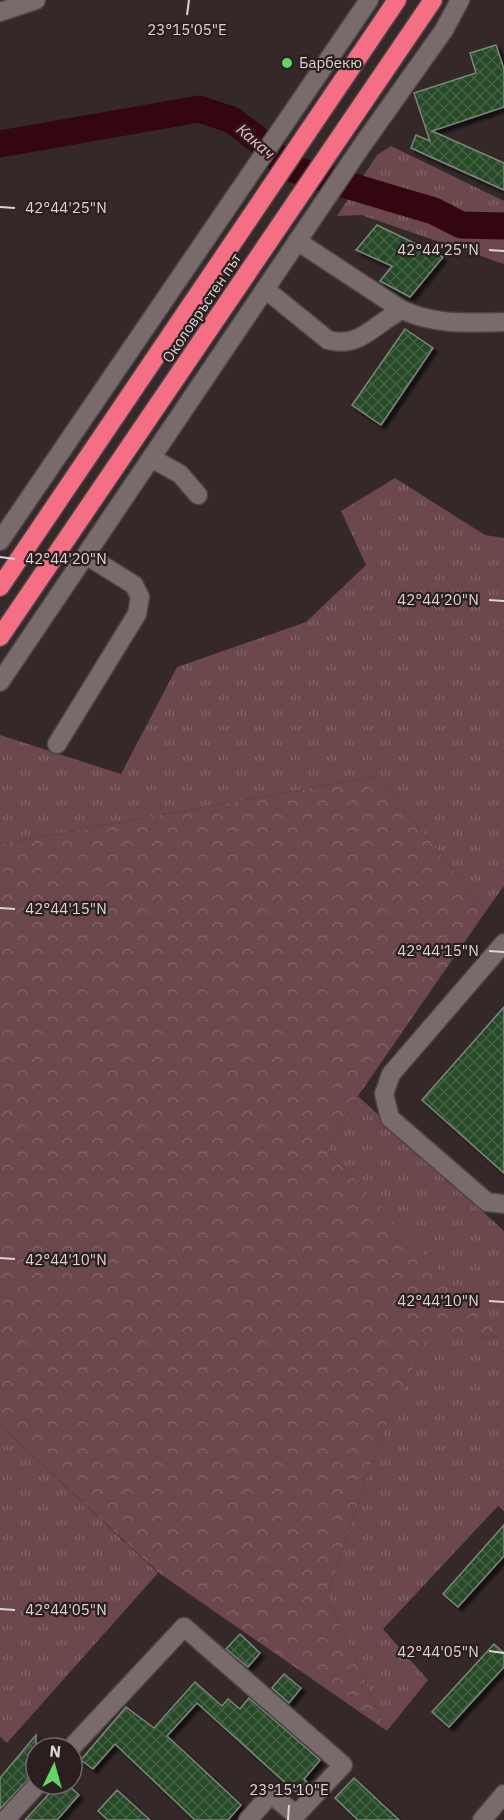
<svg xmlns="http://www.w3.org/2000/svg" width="504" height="1820" font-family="'IBM Plex Sans',sans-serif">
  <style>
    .grass { fill: url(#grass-tufts) }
    .forest { fill: url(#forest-crowns) }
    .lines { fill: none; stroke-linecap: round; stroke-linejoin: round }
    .river { stroke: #340610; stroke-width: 27 }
    .building { fill: url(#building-cross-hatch); stroke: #7c867c; stroke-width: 1.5; filter: url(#shadow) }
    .minor-casing { stroke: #4d4445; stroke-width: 21 }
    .highway-casing { stroke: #4d4445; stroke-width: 21 }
    .minor { stroke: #796a6b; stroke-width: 18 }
    .highway { stroke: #f56f84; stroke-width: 18 }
    .ticks { fill: none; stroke: #ddd5d5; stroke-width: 2 }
    .poi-dot { fill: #63d469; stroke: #2a1e1f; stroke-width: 2 }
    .labels { text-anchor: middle; stroke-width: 4.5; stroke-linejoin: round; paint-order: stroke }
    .poi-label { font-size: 15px; fill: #ddd5d5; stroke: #2a1e1f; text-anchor: start }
    .street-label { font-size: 15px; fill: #ddd5d5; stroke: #2a1e1f }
    .water-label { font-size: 16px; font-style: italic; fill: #f7c2c6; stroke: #2a1e1f }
    .ticks-label { font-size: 15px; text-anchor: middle; fill: #ddd5d5; stroke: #2a1e1f; stroke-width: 4.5; stroke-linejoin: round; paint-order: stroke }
  </style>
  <defs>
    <pattern id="grass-tufts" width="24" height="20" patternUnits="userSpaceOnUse" patternTransform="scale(1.5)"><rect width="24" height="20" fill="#6c474b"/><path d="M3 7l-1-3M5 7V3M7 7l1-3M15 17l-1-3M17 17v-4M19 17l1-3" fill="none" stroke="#816164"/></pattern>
    <pattern id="forest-crowns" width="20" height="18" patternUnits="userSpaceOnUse" patternTransform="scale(1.5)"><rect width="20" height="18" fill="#6c474b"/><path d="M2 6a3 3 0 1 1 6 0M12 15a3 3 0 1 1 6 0" fill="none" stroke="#816164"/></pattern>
    <pattern id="building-cross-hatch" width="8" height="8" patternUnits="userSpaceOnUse" patternTransform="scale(1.5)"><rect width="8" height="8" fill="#254926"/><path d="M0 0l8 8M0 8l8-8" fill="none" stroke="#446245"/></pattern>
    <filter id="shadow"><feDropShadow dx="4" dy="4" stdDeviation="1.5" flood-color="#0009"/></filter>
  </defs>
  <rect width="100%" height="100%" fill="#342829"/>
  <!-- grass -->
  <path class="grass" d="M391,146L504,201V264L361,215L337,216L377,155Z
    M395,478L485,535L504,538V886L486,911L377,776L0,844V735L121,774L177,667L306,622L366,565L341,511Z
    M358,1096L504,1231V1511L498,1506L383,1629L428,1680L387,1731L327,1596L379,1443L428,1334L501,1337L327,1150Z
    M0,1425L158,1573L7,1743L0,1737Z"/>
  <!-- forest -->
  <path class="forest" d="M377,776L486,911L358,1096L327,1150L502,1337L428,1335L379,1443L327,1596L387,1731L159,1573L0,1425V844Z"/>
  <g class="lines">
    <!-- river -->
    <path class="river" d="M0,144L199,109L232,120L266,146L286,167L434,211L461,225L504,226"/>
  </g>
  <!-- building -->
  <path class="building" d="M496,45L504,69V107L432,131L504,163V190L411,148L416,135L430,141L414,93L476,73L470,53Z
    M377,225L443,257L410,297L380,281L392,266L356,250Z
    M405,329L433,348L381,425L352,405Z
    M504,1007V1173L422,1100Z
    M504,1525V1556L458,1607L443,1594Z
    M240,1634L260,1653L248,1667L226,1649Z
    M494,1644L504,1653V1667L449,1727L432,1712Z
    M284,1674L301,1688L289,1703L272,1688Z
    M195,1682L222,1706L228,1699L240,1709L249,1698L320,1760L304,1779L309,1784L299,1795L197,1703L167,1736L241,1805L228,1820H195L115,1744L93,1769L81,1760L126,1707L154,1728Z
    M36,1735V1771L0,1809V1778Z
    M354,1778L399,1820H358L335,1798Z
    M58,1784H67L79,1795L57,1820H25Z
    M117,1790L150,1820H108L98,1811Z"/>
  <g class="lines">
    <!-- minor casing -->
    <g class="minor-casing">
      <path id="minor" d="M0,12L36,0
        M297,241L402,310C435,325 468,323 504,322
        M265,289L328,340C360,349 375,323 402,310
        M151,458L180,474L198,495
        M0,541L369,0
        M0,682L361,147L444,30L460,0
        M57,744L137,614L140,597L134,585L86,555
        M504,943L391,1074L384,1094L390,1118L487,1202L504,1204
        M71,1748L184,1627L343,1765L296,1815L271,1794L248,1820
        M5,1820L38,1784
        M482,1820L504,1794"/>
    </g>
    <!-- highway casing -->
    <g class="highway-casing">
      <path id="highway" d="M0,587L397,0
        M0,637L433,0"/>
    </g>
    <!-- minor -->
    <use href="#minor" class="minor"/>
    <!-- highway -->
    <use href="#highway" class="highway"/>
  </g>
  <!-- ticks -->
  <path class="ticks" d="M187,15L189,0M0,207L15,208M489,250L504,251M0,557L15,559M489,600L504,601M0,908L15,909M489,951L504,952M0,1258L15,1259M489,1301L504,1302M0,1609L15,1610M489,1651L504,1653M288,1820L289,1805"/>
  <!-- markers -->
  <circle class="poi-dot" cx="287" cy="63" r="6"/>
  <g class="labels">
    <!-- poi labels -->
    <g class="poi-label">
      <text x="299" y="68">Барбекю</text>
    </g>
    <!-- street labels -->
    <g class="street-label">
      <text transform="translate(202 308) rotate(-56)" y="5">Околовръстен път</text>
    </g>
    <!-- water labels -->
    <g class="water-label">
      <text transform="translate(256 141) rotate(41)" y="6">Какач</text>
    </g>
  </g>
  <g class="ticks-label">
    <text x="187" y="35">23°15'05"E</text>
    <text x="66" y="213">42°44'25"N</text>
    <text x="438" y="255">42°44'25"N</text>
    <text x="66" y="564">42°44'20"N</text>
    <text x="438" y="605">42°44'20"N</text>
    <text x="66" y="914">42°44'15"N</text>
    <text x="438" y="956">42°44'15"N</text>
    <text x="66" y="1265">42°44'10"N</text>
    <text x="438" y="1306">42°44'10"N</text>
    <text x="66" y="1615">42°44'05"N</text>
    <text x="438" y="1657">42°44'05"N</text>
    <text x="289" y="1795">23°15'10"E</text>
  </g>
  <!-- north arrow -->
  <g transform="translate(54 1766) rotate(5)"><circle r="28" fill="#2a1e1f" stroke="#726768" stroke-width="1.5"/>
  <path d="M0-4.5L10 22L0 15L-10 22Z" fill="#63d469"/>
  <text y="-9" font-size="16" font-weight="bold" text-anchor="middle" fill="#ddd5d5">N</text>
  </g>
</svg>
